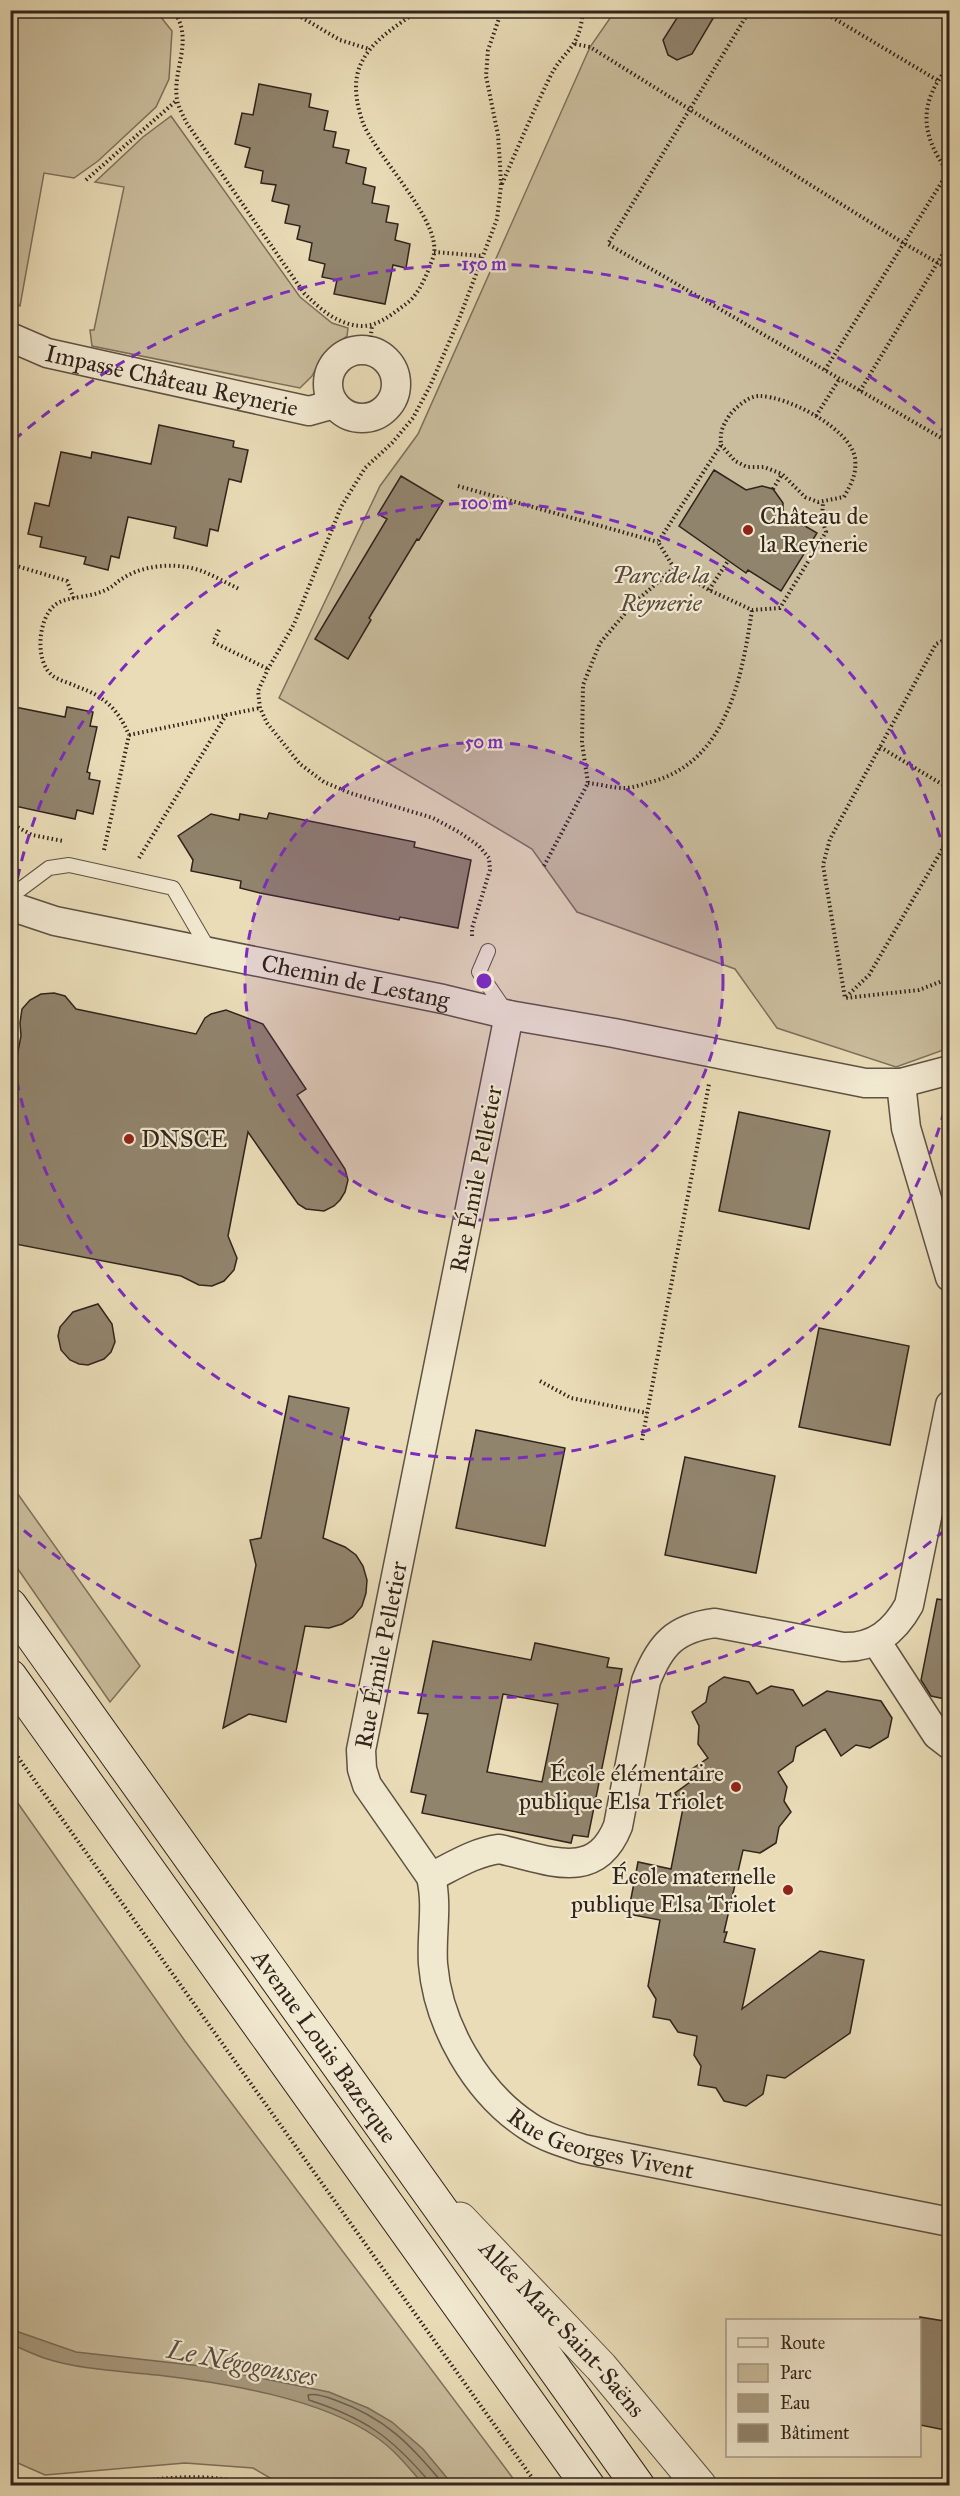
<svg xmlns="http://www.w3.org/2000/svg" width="960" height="2496" font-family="'IM FELL Great Primer',serif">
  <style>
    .green { fill: #cabd9d; stroke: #7e705c; stroke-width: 1.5 }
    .water { fill: #aa9d82; stroke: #7a6d59; stroke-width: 1.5 }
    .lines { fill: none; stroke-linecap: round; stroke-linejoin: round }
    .shore { stroke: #6e604f; stroke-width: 1.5 }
    .building { fill: #91846d; stroke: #31241c; stroke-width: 1.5; fill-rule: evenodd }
    .service-casing { stroke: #5f5243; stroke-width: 16 }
    .minor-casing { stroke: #5f5243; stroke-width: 31 }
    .tertiary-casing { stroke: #5f5243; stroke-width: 35 }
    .secondary-casing { stroke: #31241c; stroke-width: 35 }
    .path { stroke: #31241c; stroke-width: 4; stroke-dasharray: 1.5 3; stroke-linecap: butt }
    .service { stroke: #f1e8d0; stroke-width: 14 }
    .minor { stroke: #f1e8d0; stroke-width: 28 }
    .tertiary { stroke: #f1e8d0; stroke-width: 33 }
    .secondary { stroke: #f1e8d0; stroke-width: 33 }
    .ring { fill: none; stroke: #7b2cbf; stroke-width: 3; stroke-dasharray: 10 8 }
    .poi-dot { fill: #8f2418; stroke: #f1e8d0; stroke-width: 2 }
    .labels { text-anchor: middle; stroke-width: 4.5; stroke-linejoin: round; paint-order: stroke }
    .street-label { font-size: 24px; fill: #31241c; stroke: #f1e8d0 }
    .poi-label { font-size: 24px; fill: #31241c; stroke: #f1e8d0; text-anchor: start }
    .park-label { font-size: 24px; font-style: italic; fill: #574a3c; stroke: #f1e8d0 }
    .water-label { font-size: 26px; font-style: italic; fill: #5b4e40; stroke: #f1e8d0 }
    .centre { fill: #7b2cbf; stroke: #f1e8d0; stroke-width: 3 }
    .ring-label { font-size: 18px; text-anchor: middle; font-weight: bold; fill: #7b2cbf; stroke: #f1e8d0; stroke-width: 4.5; stroke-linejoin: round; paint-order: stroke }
  </style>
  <rect width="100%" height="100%" fill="#e9dcb7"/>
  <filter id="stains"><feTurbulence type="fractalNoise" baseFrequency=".00333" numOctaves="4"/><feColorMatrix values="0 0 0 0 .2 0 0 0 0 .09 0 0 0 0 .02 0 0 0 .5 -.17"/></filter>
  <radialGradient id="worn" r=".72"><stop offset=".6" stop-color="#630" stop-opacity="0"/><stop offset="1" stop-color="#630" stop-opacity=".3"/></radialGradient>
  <!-- green -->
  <path class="green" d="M11,10L156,11L172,31L169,79L156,107L98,161L74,178L44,173L20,306L10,301Z
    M615,11H949V1048L896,1067L777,1028L735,969L577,912L532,849L279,698L380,486L418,434L590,47Z
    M171,116L300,297L332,323L348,328L347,336L322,356L312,376L300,388L92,346L90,330H94L124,187L95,182L143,137Z
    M10,1483L140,1666L110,1702L11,1559Z
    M10,1792L185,2041L518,2485H282L253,2468L185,2463L45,2475L11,2460Z"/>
  <!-- water -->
  <path class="water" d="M10,2329L76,2352L201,2366L329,2392L368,2408L392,2422L423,2449L453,2485H424C409,2468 395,2450 376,2437C320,2398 225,2383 157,2375C120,2371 81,2370 44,2358C33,2354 22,2349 11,2344Z"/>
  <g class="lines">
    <!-- shore -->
    <path class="shore" d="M428,2486L427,2479C389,2435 364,2418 309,2400L308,2395C316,2393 327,2397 335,2400C386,2418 411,2445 445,2486"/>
  </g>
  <!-- building -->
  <path class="building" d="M682,10H718L692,54L677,60L668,55L663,40Z
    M259,84L311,94L309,107L328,111L324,130L336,132L333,147L349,150L346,163L366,168L363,184L375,187L372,203L389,206L386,222L398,224L395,240L410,244L406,268L393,265L385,304L334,294L337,280L322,277L325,264L309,260L312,243L297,239L300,226L285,223L289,205L272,201L276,185L261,183L263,171L245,167L250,148L235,144L242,113L253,115Z
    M159,425L234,441L233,447L248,450L241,482L229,479L218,531L210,529L207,546L174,538L176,527L128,517L119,558L111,556L108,570L84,564L86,557L40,547L42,537L28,534L35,503L49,506L61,452L91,458L92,452L151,464Z
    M714,470L746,490L762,486L773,489L783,503V513L817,533L781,591L748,570L746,573L679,526Z
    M401,476L443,501L419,540L417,539L369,618L371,620L348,659L315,639L387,519L378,514Z
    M10,706L65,717L67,707L93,712L90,726L97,727L87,772L90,773L89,779L100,781L93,814L77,810L75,819L10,805Z
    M269,813L415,842L414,847L471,860L458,928L400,917L399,920L260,893L240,888L241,881L191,871L193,860L178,836L211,814L239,820L240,814L267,819Z
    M54,993L65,996L76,1009L196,1034L205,1018L211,1014L226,1010L263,1024L306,1089L297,1095L345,1169L348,1180L345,1192L340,1200L334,1206L324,1211L306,1209L298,1204L248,1132L228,1236L237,1258L234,1270L224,1281L212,1286L199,1285L181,1276L10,1243V1092L21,1036L20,1023L22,1009L30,1000L41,994Z
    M739,1112L830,1131L809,1229L719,1211Z
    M98,1304L112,1324L115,1342L111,1352L104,1359L88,1365L79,1364L70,1360L61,1350L58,1336L60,1327L73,1312Z
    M819,1328L909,1346L890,1445L799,1427Z
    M289,1396L349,1408L323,1538L345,1547L356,1555L363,1566L367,1580L366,1593L362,1606L353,1617L342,1624L329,1628L305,1626L286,1722L249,1714L223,1728L256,1565L250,1540L261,1538Z
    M476,1430L565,1448L545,1546L456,1528Z
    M685,1457L775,1476L756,1573L665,1555Z
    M937,1599L950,1601V1700L931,1696L921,1680Z
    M433,1641L531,1660L535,1643L609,1658L607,1667L622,1669L588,1837L573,1835L571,1843L422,1813L426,1795L411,1792L428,1714L418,1713ZM503,1694L558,1704L542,1782L487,1772Z
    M724,1677L749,1682L757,1694L771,1686L793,1690L803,1706L827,1691L881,1701L892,1718L888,1737L870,1748L856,1745L841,1756L825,1729L796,1747L793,1761L778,1772L787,1787L784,1801L791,1812L779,1827L776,1843L760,1853L743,1850L724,1932H727L724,1942L755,1949L742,2009L820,1951L864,1960L850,2033L785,2078L767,2075L763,2094L746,2106L724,2101L716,2088L698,2085L701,2066L694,2055L697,2036L678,2032L670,2020L653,2017L656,1999L648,1986L660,1920L628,1914L638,1862L671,1869L683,1808L675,1793L690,1782L692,1769L708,1758L698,1744L699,1726L692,1712L706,1702L709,1687Z
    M920,2317L950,2322V2431L920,2425Z"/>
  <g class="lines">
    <!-- service casing -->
    <g class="service-casing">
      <path id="service" d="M10,897L49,868L69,865L173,888L209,950
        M488,951L479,972L505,1010"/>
    </g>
    <!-- minor casing -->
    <g class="minor-casing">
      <g id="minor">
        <path id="s1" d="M10,337L47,353L309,411L334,404"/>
        <circle cx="362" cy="384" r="34"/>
        <path id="s2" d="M10,906L55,921L443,999L509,1015L614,1033L865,1083H901L950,1070"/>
        <path id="s3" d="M509,1015L361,1750L362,1769L367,1785L431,1877C438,1906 431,1935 433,1964C438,2025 476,2092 528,2126C544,2137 564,2143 583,2149L950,2222"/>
        <path d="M901,1083L906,1128L950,1277"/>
        <path d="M876,1641L937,1735L950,1745"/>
        <path d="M431,1877C453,1866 475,1852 499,1849C547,1859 595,1884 618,1826L646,1681C660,1645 675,1628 715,1623L843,1647C874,1648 894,1632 909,1605L950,1405"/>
      </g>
    </g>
    <!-- tertiary casing -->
    <g class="tertiary-casing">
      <g id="tertiary">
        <path id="s4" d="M460,2219L601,2367L700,2486"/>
      </g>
    </g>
    <!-- secondary casing -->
    <g class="secondary-casing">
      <g id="secondary">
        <path id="s5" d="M10,1605L638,2486"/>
        <path d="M10,1676L588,2486"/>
      </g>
    </g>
    <!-- path -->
    <path class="path" d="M173,10C195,40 172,69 177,99C178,107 183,115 186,122L304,293C321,310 338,325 362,326C379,326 392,314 406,304C416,297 423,283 428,271C430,265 433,259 434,254C440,219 376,156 363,123C359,112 356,99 356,87C356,49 391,30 419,10
      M280,10L301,17L340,40L369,49
      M750,10L608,244L950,443
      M820,10L937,80
      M178,17L243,10
      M575,44L590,47L905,244L950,270
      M948,172C920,134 918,102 950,65
      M86,180L177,100
      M502,184C517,149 532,114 549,79C563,49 580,51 583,10
      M434,252L483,256
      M369,351L372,326
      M825,370L948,172
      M860,391L950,242
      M816,416L840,378
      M721,445L735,461L747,467H764L782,474L805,497L818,502L844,497C851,484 857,474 855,458C850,428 787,396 759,396C748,396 735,408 729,416C722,427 720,432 721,445L658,542L674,568L709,590L752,610L780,608L826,532L822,519L823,502
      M458,486L658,542
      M773,489L782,474
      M10,564L67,581L74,599
      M709,590L728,561
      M219,630L213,642L268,669
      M950,637L936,644L830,839L823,865L845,998L919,990L950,978
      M129,735L260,708
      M880,747L950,789
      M588,783C599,784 612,788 624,788C633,788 643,784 651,782C727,762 742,677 752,610
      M10,823L32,835L63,841
      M104,850L129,735C118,709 104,696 78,687C70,683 60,681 53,676C34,662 38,618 55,605C69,594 96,600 115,584C137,565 174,561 202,571C214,576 227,583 239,589
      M139,858L226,715
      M544,866L588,783L582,743L583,685L600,643L634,603L674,568
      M472,936V928L490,870L489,858L479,846L459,832L433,818L350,793L324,782L300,764L267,723L260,708L258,691L268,669L294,624L341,507L365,468L392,443L413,418L431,384L459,319L497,219L501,186L500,164L498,135L486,76L488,50L502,10
      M846,997L869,975L950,836
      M540,1381L571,1398L647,1413
      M642,1440L709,1084
      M10,1746L538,2486
      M10,2482L18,2486
      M113,2486C154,2478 211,2471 252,2486"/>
    <!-- service -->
    <use href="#service" class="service"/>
    <!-- minor -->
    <use href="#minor" class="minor"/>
    <!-- tertiary -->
    <use href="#tertiary" class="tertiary"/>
    <!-- secondary -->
    <use href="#secondary" class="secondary"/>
  </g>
  <!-- distance rings -->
  <circle cx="484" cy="981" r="239" fill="#7b2cbf" fill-opacity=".12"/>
  <g class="ring">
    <circle cx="484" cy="981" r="239"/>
    <path d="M949 1093A478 478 0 0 1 11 1048M11 914A478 478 0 0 1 949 869"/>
    <path d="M945 1530A717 717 0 0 1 14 1522M14 440A717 717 0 0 1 945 432"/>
  </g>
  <!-- markers -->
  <g class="poi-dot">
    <circle cx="748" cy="530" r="6"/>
    <circle cx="129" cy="1139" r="6"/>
    <circle cx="736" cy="1787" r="6"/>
    <circle cx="788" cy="1890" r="6"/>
  </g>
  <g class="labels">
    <!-- street labels -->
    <g class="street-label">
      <text dy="8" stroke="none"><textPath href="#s1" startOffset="168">Impasse Château Reynerie</textPath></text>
      <text dy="8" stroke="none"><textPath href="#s2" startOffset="354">Chemin de Lestang</textPath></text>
      <text transform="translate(476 1179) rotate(-79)" y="8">Rue Émile Pelletier</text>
      <text transform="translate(381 1655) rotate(-79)" y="8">Rue Émile Pelletier</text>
      <text dy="8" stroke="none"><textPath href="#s5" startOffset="542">Avenue Louis Bazerque</textPath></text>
      <text dy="8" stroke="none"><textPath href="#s3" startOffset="1254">Rue Georges Vivent</textPath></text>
      <text dy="8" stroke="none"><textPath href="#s4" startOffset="150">Allée Marc Saint-Saëns</textPath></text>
    </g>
    <!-- poi labels -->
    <g class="poi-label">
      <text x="760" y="524">Château de<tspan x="760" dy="28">la Reynerie</tspan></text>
      <text x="141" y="1147">DNSCE</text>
      <text x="724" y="1781" text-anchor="end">École élémentaire<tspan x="724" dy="28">publique Elsa Triolet</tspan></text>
      <text x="776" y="1884" text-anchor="end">École maternelle<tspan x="776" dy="28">publique Elsa Triolet</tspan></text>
    </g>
    <!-- park labels -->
    <g class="park-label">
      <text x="661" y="583">Parc de la<tspan x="661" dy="28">Reynerie</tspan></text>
    </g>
    <!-- water labels -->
    <g class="water-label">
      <text transform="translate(242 2363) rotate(11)" y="9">Le Négogousses</text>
    </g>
  </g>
  <circle cx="484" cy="981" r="9" class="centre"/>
  <g class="ring-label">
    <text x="484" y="270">150 m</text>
    <text x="484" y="509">100 m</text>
    <text x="484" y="748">50 m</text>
  </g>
  <!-- margin -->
  <rect width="960" height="2496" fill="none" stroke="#e9dcb7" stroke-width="36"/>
  <rect x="12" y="12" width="936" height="2472" fill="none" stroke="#31241c" stroke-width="3"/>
  <rect x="18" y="18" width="924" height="2460" fill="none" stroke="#31241c" stroke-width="1.5"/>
  <!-- legend -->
  <rect x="726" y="2319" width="195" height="138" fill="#f1e8d0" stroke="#a49a88" stroke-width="1.5"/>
  <rect x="738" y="2338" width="30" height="9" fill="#f1e8d0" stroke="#a49a88" stroke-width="1.5"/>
  <text x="780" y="2349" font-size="18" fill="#31241c">Route</text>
  <rect x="738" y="2364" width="30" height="18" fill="#cabd9d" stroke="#a49a88" stroke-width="1.5"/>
  <text x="780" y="2379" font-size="18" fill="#31241c">Parc</text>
  <rect x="738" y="2394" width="30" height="18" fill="#aa9d82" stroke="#a49a88" stroke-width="1.5"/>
  <text x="780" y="2409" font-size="18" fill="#31241c">Eau</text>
  <rect x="738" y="2424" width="30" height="18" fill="#91846d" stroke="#a49a88" stroke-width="1.5"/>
  <text x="780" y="2439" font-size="18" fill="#31241c">Bâtiment</text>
  <rect width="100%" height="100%" filter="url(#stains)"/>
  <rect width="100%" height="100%" fill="url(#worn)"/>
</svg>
